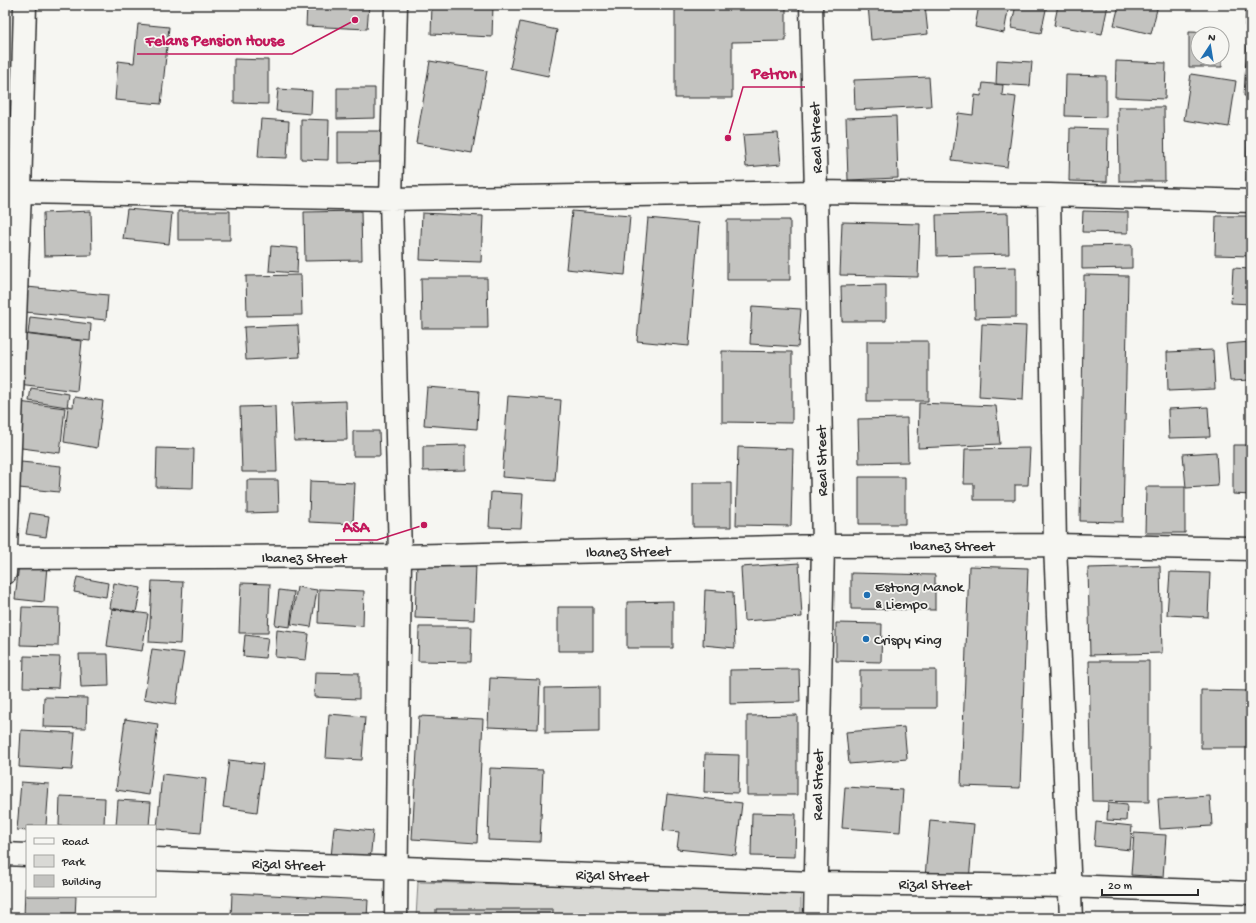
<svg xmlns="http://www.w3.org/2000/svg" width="1256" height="923" font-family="'Gochi Hand',sans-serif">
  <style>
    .green { fill: #d9d9d5; stroke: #828280 }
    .building { fill: #c3c3c0; stroke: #2b2b2b; fill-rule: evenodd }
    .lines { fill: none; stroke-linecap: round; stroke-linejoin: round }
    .minor-casing { stroke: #2b2b2b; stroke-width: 25 }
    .tertiary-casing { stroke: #2b2b2b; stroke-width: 25 }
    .minor { stroke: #f6f6f2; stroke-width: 22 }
    .tertiary { stroke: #f6f6f2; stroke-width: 22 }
    .poi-dot { fill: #1f6fb2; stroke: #f6f6f2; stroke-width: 1.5 }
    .labels { text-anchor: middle; stroke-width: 3.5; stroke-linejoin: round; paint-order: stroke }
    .street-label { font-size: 15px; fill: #2b2b2b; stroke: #f6f6f2 }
    .poi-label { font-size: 15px; fill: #2b2b2b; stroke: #f6f6f2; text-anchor: start }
    .leader { fill: none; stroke: #c2185b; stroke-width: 1.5 }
    .callout-dot { fill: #c2185b; stroke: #f6f6f2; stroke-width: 1.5 }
    .callout-label { font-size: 16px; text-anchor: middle; font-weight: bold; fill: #c2185b; stroke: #f6f6f2; stroke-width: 3.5; stroke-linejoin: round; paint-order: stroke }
  </style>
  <rect width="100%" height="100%" fill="#f6f6f2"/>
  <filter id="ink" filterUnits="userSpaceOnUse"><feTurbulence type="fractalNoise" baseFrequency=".025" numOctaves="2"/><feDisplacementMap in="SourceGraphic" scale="8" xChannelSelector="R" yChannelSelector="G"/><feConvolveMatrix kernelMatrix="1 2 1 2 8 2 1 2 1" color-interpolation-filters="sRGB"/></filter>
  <g filter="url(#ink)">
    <!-- green -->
    <path class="green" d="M418,882L801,891V918H416Z"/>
    <!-- building -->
    <path class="building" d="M307,5H369L367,29L306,26Z
      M432,5H493L492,37L431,34Z
      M675,5H786V41L732,42V98H675Z
      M868,5H925L928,34L871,40Z
      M979,5H1009L1004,33L975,27Z
      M1016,5H1047L1041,33L1011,28Z
      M1058,5H1108L1102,34L1054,25Z
      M1119,5H1158L1151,34L1114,25Z
      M1246,5H1251V26H1245Z
      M520,22L557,30L548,76L510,68Z
      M138,24L169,27L161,104L115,100L118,61L134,63Z
      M1189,32L1223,33L1222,67H1189ZM1198,34H1222V58H1198Z
      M1247,41L1251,42V96H1244Z
      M234,59L268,60V104L234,103Z
      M997,60L1032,62L1030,86L996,84Z
      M430,61L487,71L472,153L416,143Z
      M1116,61L1166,63L1165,99L1115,97Z
      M1191,74L1236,81L1229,127L1184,120Z
      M1066,75L1106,76V117L1065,116Z
      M929,77L931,106L855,110L854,80Z
      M983,83L1003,85L1002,95L1016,97L1007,167L952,160L958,113L973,115L975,95L981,96Z
      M337,88H375V118L337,119Z
      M278,89L312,91L311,114L276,111Z
      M1118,107H1164L1165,181H1119Z
      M896,116L898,178L848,180L846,118Z
      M261,119L289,121L287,158L258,157Z
      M301,119L329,120L328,160L301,159Z
      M1070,128L1108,129L1107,182L1069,181Z
      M338,131H381V162L338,163Z
      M778,133L781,164L746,167L743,135Z
      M1247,138H1251V186H1246Z
      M127,209L172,213L169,244L123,239Z
      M91,211L92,255L44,256L43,213Z
      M178,211H230V240H178Z
      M361,211L362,260L305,261L304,212Z
      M572,211L630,216L625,275L566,269Z
      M1083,211L1128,212V233L1082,232Z
      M422,213L483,216L481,262L420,260Z
      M1008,213L1009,254L937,256L936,215Z
      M1216,216H1251V256L1215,255Z
      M648,218L699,223L689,346L637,341Z
      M727,220H790V280H727Z
      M842,222L920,224L918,277L840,275Z
      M1132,245V268L1082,269V246Z
      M271,246L298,248L297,273L269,271Z
      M1016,267V317L975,318L974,268Z
      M1233,268L1251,269V304L1231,303Z
      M301,275L302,315L247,316L246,276Z
      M1084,275L1128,276L1123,522L1080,521Z
      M421,278H487L488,328H422Z
      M886,285V321H842L841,286Z
      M27,287L108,295L106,320L25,312Z
      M752,306L801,309L798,347L750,344Z
      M30,317L91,324L90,341L28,334Z
      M982,324L1026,326L1023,400L979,397Z
      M298,325L300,357L246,360L244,327Z
      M23,334L82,341L77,391L18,384Z
      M867,341H928V401H867Z
      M1251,342V380L1230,381L1226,344Z
      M1213,350L1215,389L1168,391L1167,352Z
      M722,351L792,352V423L722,422Z
      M427,387L479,391L477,429L424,425Z
      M31,388L69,394L67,407L29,401Z
      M508,396L561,400L555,481L502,477Z
      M74,397L103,401L97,448L64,442L68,406L73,407Z
      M346,401L347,440L294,441L292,403Z
      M19,402L65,408L60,453L14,447Z
      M919,403L996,406L1000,444L918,448Z
      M275,406L277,472H242L240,407Z
      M1208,407L1210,437L1169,438L1168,409Z
      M907,418L908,462L859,463L858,419Z
      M353,431H379L380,456H353Z
      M466,445V470L423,471V446Z
      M1233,445H1251V495L1233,494Z
      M738,447L793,449L791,526L736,525Z
      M157,448L194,449L193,488L156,487Z
      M1030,448L1028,485H1015V500H974V484H964L965,449Z
      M1216,452L1218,486L1186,488L1183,454Z
      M21,462L61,466L59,492L19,488Z
      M859,477H905V524H859Z
      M247,480H278L279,512L247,513Z
      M310,481L355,483L353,524L309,522Z
      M693,483H731V527H693Z
      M1146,487H1185V533H1145Z
      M491,492L523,494L521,528L489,527Z
      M30,513L49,516L46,537L26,534Z
      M417,562L476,564L474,620L415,618Z
      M799,563L802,617L744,621L741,567Z
      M19,564L47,566L44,602L15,599Z
      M969,566L1028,568L1020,788L961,786Z
      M1160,566L1162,653L1090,655L1088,568Z
      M1170,572L1210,573L1208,617L1167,615Z
      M851,573L935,575V610L851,609Z
      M77,577L108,583L106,597L74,592Z
      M152,581L183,582L180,644L149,642Z
      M114,583L141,588L136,612L110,608Z
      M241,583L270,584L268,633H239Z
      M297,587L317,590L311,627L291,624Z
      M319,589L364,591L363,626L318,623Z
      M279,590L294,592L290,627L275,625Z
      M705,590L733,592L735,648L703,645Z
      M673,601V648H627V602Z
      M22,607L59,608L58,646L20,645Z
      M558,607H593V651H558Z
      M112,609L148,614L142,651L107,646Z
      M836,623L882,624L881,662L836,661Z
      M419,627H472L471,662L418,661Z
      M277,630L309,634L306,660L275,657Z
      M245,635L268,638L265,658L243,656Z
      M152,649L184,653L176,704L144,699Z
      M79,654H108L109,686L81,687Z
      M24,656L60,657L58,688L23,687Z
      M1089,661H1149V802L1092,801Z
      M799,669L800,702L730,704V670Z
      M860,670H936V708H860Z
      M315,672L359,673V699L314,697Z
      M490,678L540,680L538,729L488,727Z
      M599,687V732L545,733V688Z
      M1201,690L1251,691V748H1201Z
      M44,697L87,698L86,728L43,727Z
      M329,714L365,717L362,760L326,758Z
      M797,715V795H747V716Z
      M419,716L483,719L477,843L412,839Z
      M125,719L158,724L149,795L116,790Z
      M904,727L907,759L849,764L846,732Z
      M21,730L75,733L72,770L19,767Z
      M705,754L739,755L738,793L704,792Z
      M229,760L263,764L257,812L223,807Z
      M490,768L543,770L540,842L488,840Z
      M162,774L206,779L201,833L157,829Z
      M21,782L49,784L46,826H27V831L17,830Z
      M845,787L903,790L900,832L842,828Z
      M667,794L742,803L736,855L677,849L679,832L663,830Z
      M60,796L105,798L104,826H59Z
      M1210,796L1212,826L1160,829L1158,799Z
      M118,800L151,802L149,826H116Z
      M1108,803L1127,805L1126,821L1107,820Z
      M752,813L796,814L795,857L751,856Z
      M930,820L974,824L969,881L925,877Z
      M1096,822L1132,826L1130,850L1094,846Z
      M334,827L373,831L370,861L331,857Z
      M1134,833L1166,835L1163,877L1131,875Z
      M25,888H27V896H76L75,918H24Z
      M232,893L368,900L367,918H231Z
      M436,909H553V918H436Z
      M1168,917V918H1127Z"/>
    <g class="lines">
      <!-- minor casing -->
      <g class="minor-casing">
        <path id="minor" d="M811,5L816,192L823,546L815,918
          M20,192L391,199L816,192L1049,195L1251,201
          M1049,195L1055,545L1071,918
          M5,558L400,556L823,546L1055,545L1251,549
          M5,854L27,855
          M155,859L815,883L1068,886L1251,893
          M396,918L400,556L391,199L396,5"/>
      </g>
      <!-- tertiary casing -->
      <g class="tertiary-casing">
        <path id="tertiary" d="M5,573L20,192L25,5"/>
      </g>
      <!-- minor -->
      <use href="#minor" class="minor"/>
      <!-- tertiary -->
      <use href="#tertiary" class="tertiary"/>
    </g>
  </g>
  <!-- markers -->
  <g class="poi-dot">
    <circle cx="867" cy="595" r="4"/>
    <circle cx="866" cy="639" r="4"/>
  </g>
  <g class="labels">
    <!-- street labels -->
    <g class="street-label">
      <text transform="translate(815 138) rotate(-92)" y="5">Real Street</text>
      <text transform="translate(821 461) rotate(-91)" y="5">Real Street</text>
      <text x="952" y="550">Ibanez Street</text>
      <text transform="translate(628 551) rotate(-1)" y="5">Ibanez Street</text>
      <text x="304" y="562">Ibanez Street</text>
      <text transform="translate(817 785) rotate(-89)" y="5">Real Street</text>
      <text transform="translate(288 864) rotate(2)" y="5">Rizal Street</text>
      <text transform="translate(612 875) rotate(2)" y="5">Rizal Street</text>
      <text transform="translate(935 884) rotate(1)" y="5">Rizal Street</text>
    </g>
    <!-- poi labels -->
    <g class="poi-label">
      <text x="875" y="591">Estong Manok<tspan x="875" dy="17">&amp; Liempo</tspan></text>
      <text x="874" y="644">Crispy King</text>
    </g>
  </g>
  <!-- callouts -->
  <path class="leader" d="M355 20L292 54H137M728 138L743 87H805M424 525L377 540H335"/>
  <g class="callout-dot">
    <circle cx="355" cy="20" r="4"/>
    <circle cx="728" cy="138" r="4"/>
    <circle cx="424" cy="525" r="4"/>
  </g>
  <g class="callout-label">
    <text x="215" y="45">Felans Pension House</text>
    <text x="774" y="78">Petron</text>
    <text x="356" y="532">ASA</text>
  </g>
  <!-- margin -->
  <rect width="1256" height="923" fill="none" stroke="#f6f6f2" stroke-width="20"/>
  <rect x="10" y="10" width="1236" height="903" fill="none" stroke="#2b2b2b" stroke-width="1.5" filter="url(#ink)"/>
  <!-- legend -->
  <rect x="26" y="825" width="130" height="72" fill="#f6f6f2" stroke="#a5a5a2"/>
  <rect x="34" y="838" width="20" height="6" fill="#f6f6f2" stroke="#a5a5a2"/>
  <text x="62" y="845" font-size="12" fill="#2b2b2b">Road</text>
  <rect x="34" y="855" width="20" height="12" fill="#d9d9d5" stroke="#a5a5a2"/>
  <text x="62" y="865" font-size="12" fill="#2b2b2b">Park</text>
  <rect x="34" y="875" width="20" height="12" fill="#c3c3c0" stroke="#a5a5a2"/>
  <text x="62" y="885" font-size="12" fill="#2b2b2b">Building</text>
  <!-- north arrow -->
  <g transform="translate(1210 46) rotate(12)"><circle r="19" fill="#f6f6f2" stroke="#a5a5a2"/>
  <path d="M0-3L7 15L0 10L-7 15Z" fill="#1f6fb2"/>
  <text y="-6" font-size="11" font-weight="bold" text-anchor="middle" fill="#2b2b2b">N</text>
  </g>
  <!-- scale -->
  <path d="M1102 889v6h96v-6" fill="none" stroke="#2b2b2b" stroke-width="2"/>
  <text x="1108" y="889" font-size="12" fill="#2b2b2b" stroke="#f6f6f2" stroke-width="3" paint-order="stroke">20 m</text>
</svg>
